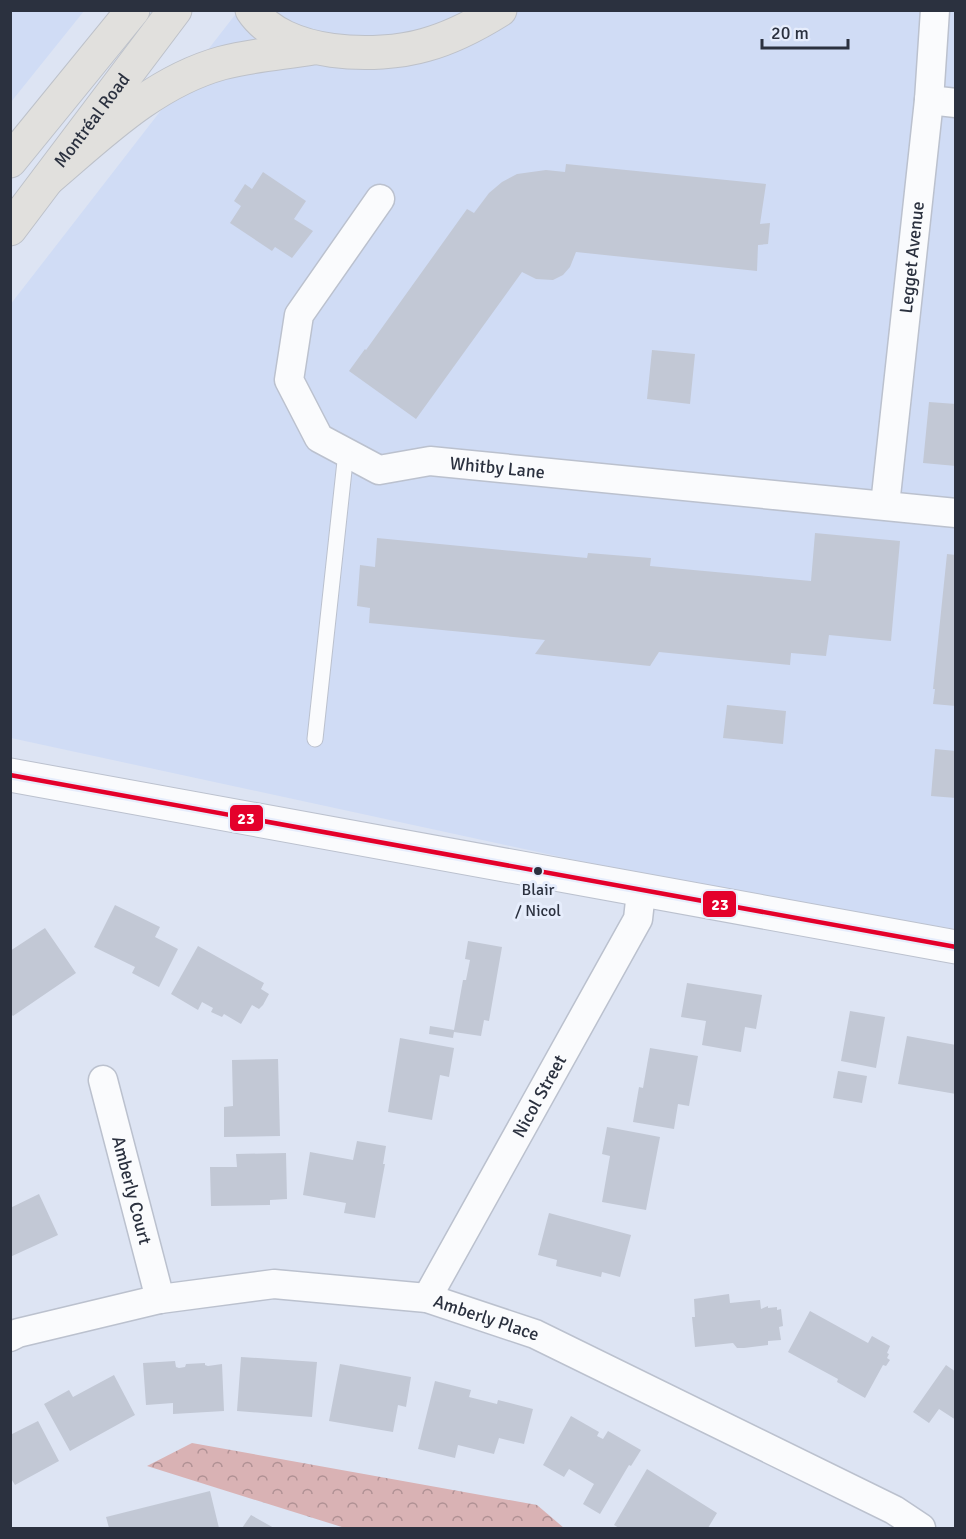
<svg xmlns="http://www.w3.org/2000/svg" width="966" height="1539" font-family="Signika,sans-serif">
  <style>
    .built { fill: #d0dcf5 }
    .forest { fill: url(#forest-crowns) }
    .building { fill: #c2c8d5 }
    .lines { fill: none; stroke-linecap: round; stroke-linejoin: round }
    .service-casing { stroke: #bbc1ce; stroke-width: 17 }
    .minor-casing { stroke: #bbc1ce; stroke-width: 31 }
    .tertiary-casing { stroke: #bbc1ce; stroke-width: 35 }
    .primary-casing { stroke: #bdc1c9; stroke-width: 35 }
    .service { stroke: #fafbfd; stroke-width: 15 }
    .minor { stroke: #fafbfd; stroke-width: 28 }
    .tertiary { stroke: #fafbfd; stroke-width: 33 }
    .primary { stroke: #e1e0dd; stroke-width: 33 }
    .bus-1-casing { stroke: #e6edfc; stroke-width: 9 }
    .bus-1 { stroke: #e4002b; stroke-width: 4.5 }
    .bus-dot { fill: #2b313f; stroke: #e6edfc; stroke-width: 2 }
    .labels { text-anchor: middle; stroke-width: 6; stroke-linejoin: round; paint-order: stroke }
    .bus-label { font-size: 16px; fill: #2b313f; stroke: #e6edfc }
    .street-label { font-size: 18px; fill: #2b313f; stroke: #e6edfc }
    .line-badge { stroke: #e6edfc; stroke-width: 2 }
    .badge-label { font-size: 16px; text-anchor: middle; font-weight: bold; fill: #fff }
  </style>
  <defs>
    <pattern id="forest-crowns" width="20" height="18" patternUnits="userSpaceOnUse" patternTransform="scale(1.5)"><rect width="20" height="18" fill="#d9b2b4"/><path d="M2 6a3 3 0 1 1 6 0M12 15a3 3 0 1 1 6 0" fill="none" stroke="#b09194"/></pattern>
  </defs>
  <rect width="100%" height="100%" fill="#dde4f3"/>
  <!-- built -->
  <path class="built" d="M11,10L84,11L11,102L10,11Z
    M238,11H955V929L681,883L11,738L10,305Z"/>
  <!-- forest -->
  <path class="forest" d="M192,1443L537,1505L564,1528H345L147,1466Z"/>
  <!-- building -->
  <path class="building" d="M566,164L766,184L760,224L770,223L768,244L758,245L757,271L576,252L570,267L563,275L553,280L536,279L522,272L416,419L349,371L365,349L366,350L467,209L474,213L489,193L502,182L517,174L546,170L565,172Z
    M263,172L306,201L294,219L313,231L292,258L275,247L272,251L230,223L241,206L234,201L245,184L252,189Z
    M652,350L695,354L690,404L647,399Z
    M929,402L956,404V466L923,463Z
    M815,533L900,541L891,641L829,635L826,656L791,653L790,665L659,652L650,666L535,654L545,640L369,623L370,608L357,606L360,565L375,567L377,538L587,558L588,553L651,558L650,566L811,581Z
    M947,554L956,555V706L933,704L935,689H933Z
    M727,705L786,711L783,744L723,738Z
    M935,749L956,751V798L931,796Z
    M115,905L160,927L155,937L178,949L159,987L132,973L135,967L94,947Z
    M45,928L76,973L13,1016L10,1013V951Z
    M468,941L502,947L489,1021L484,1020L481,1036L454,1032L453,1038L429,1034L430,1026L454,1030L463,980H466L470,960L465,959Z
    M198,946L264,983L261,989L269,994L263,1005L259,1009L252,1005L241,1024L224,1014L222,1017L211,1012L213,1008L202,1002L198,1010L171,994Z
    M687,983L762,995L756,1029L745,1027L741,1052L702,1045L706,1021L681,1017Z
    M850,1011L885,1017L876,1068L841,1061Z
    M907,1036L956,1045V1094L898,1084Z
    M400,1038L454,1048L449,1077L440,1075L432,1120L388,1112Z
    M650,1048L698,1056L689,1106L678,1104L674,1129L633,1122L639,1087L643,1088Z
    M278,1059L280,1136L224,1137V1107L233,1106L232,1060Z
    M838,1071L867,1076L862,1103L833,1098Z
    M607,1127L660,1137L646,1210L602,1202L610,1156L602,1154Z
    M357,1141L386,1146L383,1164H385L375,1218L344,1213L346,1203L303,1195L310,1152L353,1160Z
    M286,1153L287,1199L270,1200V1205L211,1206L210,1167H237L236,1154Z
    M39,1194L58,1235L10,1257V1208Z
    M549,1213L631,1235L620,1277L602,1272L601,1277L556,1266L557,1260L538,1255Z
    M729,1294L730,1303L760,1300L761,1309L768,1306V1308L777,1307V1310L781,1309L783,1326L779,1327L781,1340L768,1341V1345L744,1348H737L733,1343L695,1347L692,1317H695L694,1299Z
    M810,1311L868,1343L872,1336L890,1346L887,1353L889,1354L887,1358L890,1360L886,1366L883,1365L865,1398L837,1382L838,1379L788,1352Z
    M241,1357L317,1362L312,1417L237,1411Z
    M175,1361L176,1367L179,1368L185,1367L186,1364L205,1363V1365L208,1366L222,1364L224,1411L173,1414V1403L146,1405L143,1363Z
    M340,1364L411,1377L406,1407L398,1405L393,1432L329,1421Z
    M946,1365L956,1372V1420L939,1409L929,1423L913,1412Z
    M114,1375L135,1415L70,1451L44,1404L69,1390L73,1397Z
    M435,1381L471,1390L469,1397L497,1404L498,1400L533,1409L524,1444L499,1438L494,1454L458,1445L455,1458L418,1449Z
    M571,1416L599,1432L597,1436L603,1439L608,1431L641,1450L631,1466L629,1465L600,1514L583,1504L594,1484L569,1469L564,1477L543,1465Z
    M38,1421L59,1461L15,1485L10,1477V1435Z
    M647,1469L717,1513L708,1528H619L614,1525Z
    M210,1491L219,1528H109L106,1517Z
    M251,1515L274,1528H242Z"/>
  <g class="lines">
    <!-- service casing -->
    <g class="service-casing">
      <path id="service" d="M315,739L346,452"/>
    </g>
    <!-- minor casing -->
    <g class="minor-casing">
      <g id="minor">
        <path d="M929,100L956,103"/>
        <path id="s1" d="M380,199L299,315L289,380L319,438L379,470L430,461L956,513"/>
        <path id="s2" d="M885,505L929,100L935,10"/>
        <path id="s3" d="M103,1080L160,1299"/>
        <path id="s4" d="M427,1298L638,919L641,892"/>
        <path id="s5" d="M10,1337L18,1333L160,1299L274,1284L427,1298L535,1334L894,1510L921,1528"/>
      </g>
    </g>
    <!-- tertiary casing -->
    <g class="tertiary-casing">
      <path id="tertiary" d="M10,775L956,947"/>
    </g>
    <!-- primary casing -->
    <g class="primary-casing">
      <g id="primary">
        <path d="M252,10C283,57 377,59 425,45C451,38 476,25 500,10"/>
        <path d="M10,161L133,10"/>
        <path d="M48,179C101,134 153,82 222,63C252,55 283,53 313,48"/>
        <path id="s6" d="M10,229L175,10"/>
      </g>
    </g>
    <!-- service -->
    <use href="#service" class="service"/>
    <!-- minor -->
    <use href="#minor" class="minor"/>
    <!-- tertiary -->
    <use href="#tertiary" class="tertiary"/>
    <!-- primary -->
    <use href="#primary" class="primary"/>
    <!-- bus-1 casing -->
    <g class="bus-1-casing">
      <path id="bus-1" d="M10,775L956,947"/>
    </g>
    <!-- bus-1 -->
    <use href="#bus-1" class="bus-1"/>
  </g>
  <!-- markers -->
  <circle class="bus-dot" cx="538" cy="871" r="5"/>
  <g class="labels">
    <!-- bus labels -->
    <g class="bus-label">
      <text x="538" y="895">Blair<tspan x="538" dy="21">/ Nicol</tspan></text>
    </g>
    <!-- street labels -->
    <g class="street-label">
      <text dy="6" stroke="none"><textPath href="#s6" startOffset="136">Montréal Road</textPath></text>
      <text dy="6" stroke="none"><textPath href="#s2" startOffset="249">Legget Avenue</textPath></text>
      <text dy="6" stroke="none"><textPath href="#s1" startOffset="460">Whitby Lane</textPath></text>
      <text dy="6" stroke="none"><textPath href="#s4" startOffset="231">Nicol Street</textPath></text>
      <text dy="6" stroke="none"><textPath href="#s3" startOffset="114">Amberly Court</textPath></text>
      <text dy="6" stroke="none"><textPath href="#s5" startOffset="486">Amberly Place</textPath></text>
    </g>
  </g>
  <g class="line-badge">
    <rect x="229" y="804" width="35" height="28" rx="6" fill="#e4002b"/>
    <rect x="702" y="890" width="35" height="28" rx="6" fill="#e4002b"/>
  </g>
  <g class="badge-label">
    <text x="246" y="824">23</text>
    <text x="720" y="910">23</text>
  </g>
  <!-- border -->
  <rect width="966" height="1539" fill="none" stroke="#2b313f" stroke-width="24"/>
  <!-- scale -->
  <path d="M762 39v9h86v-9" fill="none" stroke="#2b313f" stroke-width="3"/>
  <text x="771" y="39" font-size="18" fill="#2b313f" stroke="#e6edfc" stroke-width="4.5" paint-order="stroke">20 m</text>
</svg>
